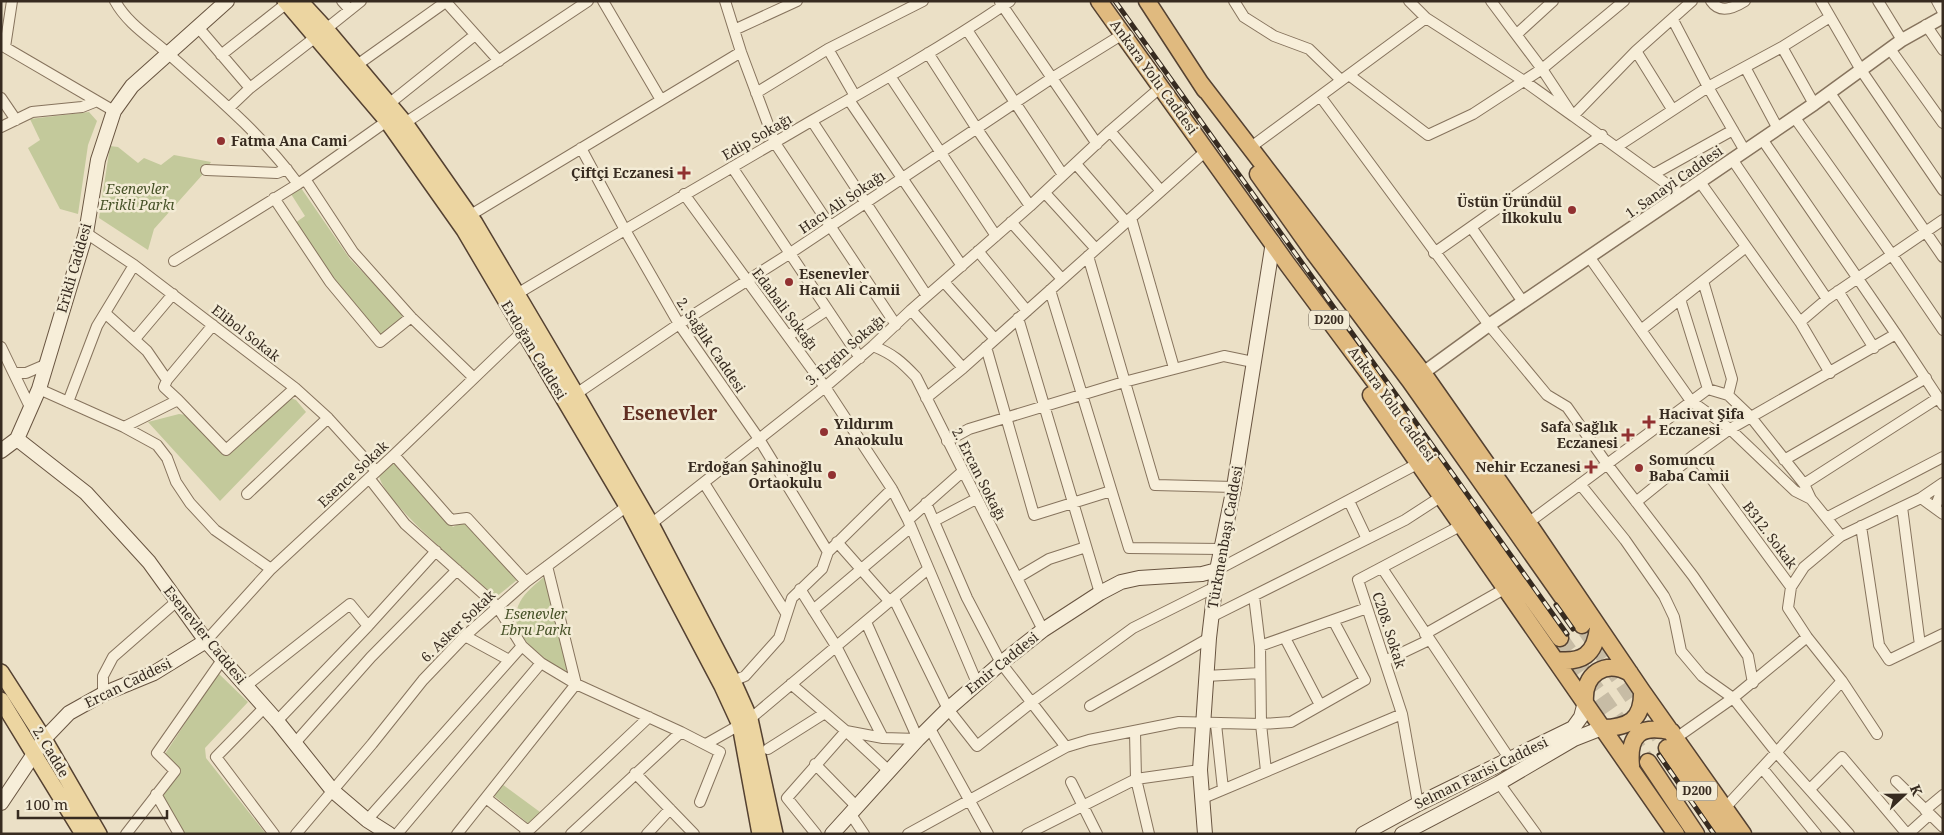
<svg xmlns="http://www.w3.org/2000/svg" width="1944" height="835" font-family="'Noto Serif',serif">
  <style>
    .green { fill: #c3c99b }
    .lines { fill: none; stroke-linecap: round; stroke-linejoin: round }
    .trunk-tunnel { stroke: #c7bca5; stroke-width: 16; stroke-dasharray: 16 8; stroke-linecap: butt }
    .minor-casing { stroke: #86735d; stroke-width: 12 }
    .tertiary-casing { stroke: #86735d; stroke-width: 15 }
    .secondary-casing { stroke: #685440; stroke-width: 16 }
    .primary-casing { stroke: #544131; stroke-width: 18 }
    .trunk-casing { stroke: #544131; stroke-width: 19 }
    .minor { stroke: #f7eed9; stroke-width: 10 }
    .tertiary { stroke: #f7eed9; stroke-width: 12 }
    .secondary { stroke: #f7eed9; stroke-width: 14 }
    .primary { stroke: #ecd5a1; stroke-width: 15 }
    .trunk { stroke: #e0ba7f; stroke-width: 16 }
    .rail-casing { stroke: #372b20; stroke-width: 5 }
    .rail { stroke: #f3ebd5; stroke-width: 3; stroke-dasharray: 9; stroke-linecap: butt }
    .poi-dot { fill: #913131; stroke: #f3ebd5; stroke-width: 2 }
    .labels { text-anchor: middle; stroke-width: 5; stroke-linejoin: round; paint-order: stroke }
    .shield { fill: #f3ebd5; stroke: #6f6556; stroke-width: 1 }
    .shield-label { font-size: 12px; font-weight: bold; fill: #372b20 }
    .street-label { font-size: 14px; fill: #372b20; stroke: #f3ebd5 }
    .poi-label { font-size: 14px; font-weight: bold; fill: #372b20; stroke: #f3ebd5; text-anchor: start }
    .park-label { font-size: 14px; font-style: italic; fill: #475228; stroke: #f3ebd5 }
    .district-label { font-size: 19px; font-weight: bold; fill: #612f22; stroke: #f3ebd5 }
  </style>
  <rect width="100%" height="100%" fill="#ebe0c6"/>
  <!-- green -->
  <path class="green" d="M89,112L97,121L88,145L78,214L60,209L28,148L40,140L30,119Z
    M110,146L118,147L138,163L144,158L161,165L174,155L211,162L204,173L154,229L148,250L99,218Z
    M301,188L350,259L404,315L380,336L332,279L295,223L305,216L291,194Z
    M291,398L296,400L306,412L220,501L148,422L179,414L186,415L228,456Z
    M395,461L453,527L464,521L517,580L496,597C471,574 385,504 379,476Z
    M545,576L567,670L563,672C543,657 503,633 520,602C525,592 536,584 545,576Z
    M218,673L248,702L205,748L206,758L266,834H183L164,801V794L181,772L165,754Z
    M502,784L540,812L529,824L493,795Z"/>
  <g class="lines">
    <!-- trunk-tunnel -->
    <path class="trunk-tunnel" d="M1582,625L1667,748
      M1560,638L1648,762"/>
    <!-- minor casing -->
    <g class="minor-casing">
      <path id="minor" d="M115,1C128,25 153,39 172,57C217,97 262,135 298,184
        M342,1L350,10
        M603,1L661,100
        M725,1L741,52L775,143L896,325
        M1234,1L1244,17L1274,36L1309,49L1341,80
        M1409,1L1426,18L1524,81L1573,116L1636,51L1692,1
        M1491,1L1542,69L1573,116L1682,195
        M1711,1C1720,14 1734,8 1745,1
        M1821,1L1861,70L1943,190
        M1878,1L1902,40
        M1937,1L1943,12
        M446,2L499,61
        M1000,2L1097,144
        M1673,20L1708,87L1745,151
        M1926,25L1943,50
        M197,26L250,88
        M326,29L361,1
        M734,30L797,1
        M967,30L1063,175
        M1517,34L1553,1
        M1,45L114,111
        M5,47L12,1
        M1782,47L1814,104
        M828,49L855,96
        M1890,49L1943,123
        M1636,51L1672,109
        M928,53L977,129L1030,206
        M221,55L287,3
        M357,65L447,1
        M1745,67L1778,129
        M1349,75L1428,135L1473,114L1542,69L1624,1
        M890,76L996,236
        M756,93L828,49L923,1
        M1830,93L1943,257
        M1320,96L1489,325L1547,395L1567,407L1607,464L1693,576L1748,656L1753,683
        M1,98L16,120
        M849,100L962,266
        M390,103L475,35
        M229,108L250,88L317,36
        M1795,118L1892,255L1943,330
        M812,121L927,296
        M405,123L588,1
        M1,127L32,112L82,107L97,101
        M1110,131L1161,191
        M1762,139L1896,334L1943,405
        M1618,146L1708,87L1782,47L1830,17
        M1251,147L1426,18
        M581,148L625,230L679,324L759,439L828,552
        M1732,159L1827,299
        M1076,164L1126,222
        M732,167L860,358
        M206,170L277,173L287,169
        M1654,174L1733,130
        M305,179L353,252L411,317L474,378
        M1700,182L1800,322L1830,373
        M1045,193L1096,249
        M684,194L825,387L892,489L908,520L977,683
        M274,198L330,282L380,342L411,317
        M469,216L741,52
        M1131,218L1174,368
        M1011,222L1062,279
        M1471,227L1523,302
        M86,233L134,265L295,388L328,418L376,471
        M978,251L1027,311
        M1434,253L1602,135
        M1088,256L1155,485L1234,487
        M1590,258L1691,401L1730,429L1795,491L1811,499
        M174,261L298,184L387,121
        M1703,281L1732,379L1728,395L1750,416L1804,484L1811,499L1841,536
        M944,282L995,339
        M1050,290L1129,548L1222,549
        M1838,291L1874,348
        M517,294C615,235 714,178 813,120C880,82 947,44 1010,1
        M1680,299L1708,389
        M911,310L963,368
        M105,313L147,351L167,380L164,387L178,400
        M1018,318L1100,593
        M1800,322L1827,299L1943,220
        M1641,330L1746,247
        M788,336L827,310
        M135,339L173,294
        M873,346C893,354 902,362 916,377L1043,630
        M1,347L31,409
        M986,347L1034,515L1111,491
        M14,373H26L47,364
        M167,380L213,325
        M39,389L124,427L157,445L167,458L176,482L190,503L215,530L271,569
        M576,394L679,324L789,254L1052,78L1123,34
        M926,398L963,368L1207,150
        M68,402L97,326L134,265
        M124,427L178,400L226,450L295,388
        M947,441L969,429L1124,382L1224,356L1253,362
        M394,455L451,520L467,518L526,582
        M1694,455L1791,587L1788,608L1807,637L1842,681L1877,734
        M1784,460L1926,378
        M369,478L405,524L497,606L522,646L541,663L576,684L681,732L720,752L700,802
        M704,483L786,613
        M1580,484L1625,540L1664,596L1674,617L1681,651L1702,676L1733,698L1776,752L1849,834
        M1804,484L1938,398
        M247,494L328,418
        M1921,498L1943,514
        M1349,501L1367,539
        M1636,502L1694,455L1730,429L1896,334
        M926,503L967,598L1001,663L1066,747
        M1902,507L1920,645
        M1935,508L1943,487
        M1828,517L1943,457
        M908,520L962,472
        M934,521L976,499
        M1528,523L1708,389L1728,395
        M651,524L825,387L873,346L911,310L1030,206L1110,131L1161,87
        M1861,526L1879,645L1889,660L1943,634
        M837,542L890,602
        M1382,568L1509,758
        M1217,570L1419,463
        M1017,578L1049,559L1086,547
        M1791,587L1804,567L1841,536L1921,498L1943,483
        M800,589L836,646L883,738
        M1254,596L1260,646L1261,724L1266,771
        M894,599L948,709L977,746L1032,702L1133,628L1215,587
        M813,610L911,527
        M1211,617L1405,520L1442,496
        M1425,634L1506,588
        M465,636L509,660
        M1285,638L1320,705
        M206,641L271,569L394,455L522,332
        M1260,646L1367,608
        M1385,661L1429,640
        M1206,676L1260,673
        M733,681L745,676L779,638L792,598L822,569L828,552L892,489
        M791,684L846,731L890,772
        M246,686L350,604L368,626
        M103,694V676L113,657L177,601
        M1090,706L1209,638
        M265,707L216,757L274,834
        M277,721L368,626L436,551
        M1216,724L1223,789
        M929,727L988,834
        M1135,732L1136,779L1149,834
        M1676,738L1733,698L1807,637
        M295,743L371,657L457,570
        M706,744L750,719L928,569
        M768,749L825,713
        M815,764L856,806
        M1762,768L1816,834
        M635,773L694,834
        M1896,781L1943,827
        M1071,782L1097,834
        M1499,783L1536,834
        M1810,789L1842,757L1907,834
        M156,794L179,834
        M486,798L528,831
        M1201,799L1402,714
        M1418,804L1402,714L1358,580L1462,525
        M1725,808L1842,681
        M1925,810L1943,795
        M850,813L864,834
        M367,820L522,646
        M126,834L175,771L157,753L222,660
        M296,834L372,744L423,680L465,636L526,582L627,506
        M397,834L541,663
        M457,834L576,684L547,566
        M525,834L649,717
        M571,834L681,732
        M647,834L670,809
        M816,834L787,798L846,731L883,738L918,739L866,622
        M908,834L1066,747L1089,740L1179,722L1261,724L1291,722L1365,680L1333,620
        M1027,834L1136,779L1200,770
        M1908,834L1929,815"/>
    </g>
    <!-- tertiary casing -->
    <g class="tertiary-casing">
      <path id="tertiary" d="M1423,373L1489,325L1814,104L1902,40L1943,17"/>
    </g>
    <!-- secondary casing -->
    <g class="secondary-casing">
      <path id="secondary" d="M17,439L86,493L149,562L206,641L277,721L333,791L367,820L389,834
        M1,451L17,439L39,389L86,233L98,160L114,111L132,86L227,1
        M1,803L44,739L69,713L103,694L154,673L206,641
        M832,834L918,739L948,709L1001,663L1043,630L1100,593L1121,582L1139,578L1202,574L1217,570
        M1205,834L1200,770L1209,638L1217,570L1234,487L1273,242
        M1363,834L1418,804L1573,728L1581,717L1585,702
        M1402,834L1499,783L1574,739L1602,728"/>
    </g>
    <!-- primary casing -->
    <g class="primary-casing">
      <path id="primary" d="M285,1L387,121L464,230L627,506L722,686L740,725L760,834
        M300,1L326,29L405,123L475,223L576,394L651,524L733,681L750,719L775,834
        M1,672L44,739L99,834
        M1,700L83,834"/>
    </g>
    <!-- trunk casing -->
    <g class="trunk-casing">
      <path id="trunk" d="M1099,1L1288,265L1447,479L1560,638
        M1147,1L1205,90
        M1199,81L1423,373L1528,523L1642,691L1743,834
        M1258,174L1314,253L1410,381L1582,625
        M1371,395L1676,834
        M1556,660C1582,663 1595,655 1598,628
        M1585,702C1583,674 1605,659 1630,673
        M1602,728C1628,728 1643,720 1642,691
        M1667,748L1726,834
        M1648,762L1696,834
        M1631,766C1628,734 1641,724 1672,732"/>
    </g>
    <!-- minor -->
    <use href="#minor" class="minor"/>
    <!-- tertiary -->
    <use href="#tertiary" class="tertiary"/>
    <!-- secondary -->
    <use href="#secondary" class="secondary"/>
    <!-- primary -->
    <use href="#primary" class="primary"/>
    <!-- trunk -->
    <use href="#trunk" class="trunk"/>
    <!-- rail casing -->
    <g class="rail-casing">
      <path id="rail" d="M1115,1L1567,634
        M1556,605L1573,629
        M1659,755L1714,834"/>
    </g>
    <!-- rail -->
    <use href="#rail" class="rail"/>
  </g>
  <!-- markers -->
  <g class="poi-dot">
    <circle cx="221" cy="141" r="5"/>
    <path d="M681.5 165.5h5v5h5v5h-5v5h-5v-5h-5v-5h5z"/>
    <circle cx="1572" cy="210" r="5"/>
    <circle cx="789" cy="282" r="5"/>
    <path d="M1646.5 414.5h5v5h5v5h-5v5h-5v-5h-5v-5h5z"/>
    <circle cx="824" cy="432" r="5"/>
    <path d="M1625.5 427.5h5v5h5v5h-5v5h-5v-5h-5v-5h5z"/>
    <path d="M1588.5 459.5h5v5h5v5h-5v5h-5v-5h-5v-5h5z"/>
    <circle cx="1639" cy="468" r="5"/>
    <circle cx="832" cy="475" r="5"/>
  </g>
  <g class="labels">
    <!-- shield labels -->
    <g class="shield">
      <rect x="1309" y="310.5" width="40" height="19" rx="4"/>
      <rect x="1677" y="781.5" width="40" height="19" rx="4"/>
    </g>
    <g class="shield-label">
      <text x="1329" y="324">D200</text>
      <text x="1697" y="795">D200</text>
    </g>
    <!-- street labels -->
    <g class="street-label">
      <text transform="translate(1154 77) rotate(54)" y="5">Ankara Yolu Caddesi</text>
      <text transform="translate(757 137) rotate(-30)" y="5">Edip Sokağı</text>
      <text transform="translate(1674 182) rotate(-35)" y="5">1. Sanayi Caddesi</text>
      <text transform="translate(842 202) rotate(-34)" y="5">Hacı Ali Sokağı</text>
      <text transform="translate(74 268) rotate(-74)" y="5">Erikli Caddesi</text>
      <text transform="translate(785 309) rotate(53)" y="5">Edabali Sokağı</text>
      <text transform="translate(246 333) rotate(38)" y="5">Elibol Sokak</text>
      <text transform="translate(711 345) rotate(56)" y="5">2. Sağlık Caddesi</text>
      <text transform="translate(534 350) rotate(59)" y="5">Erdoğan Caddesi</text>
      <text transform="translate(845 350) rotate(-41)" y="5">3. Ergin Sokağı</text>
      <text transform="translate(1392 404) rotate(54)" y="5">Ankara Yolu Caddesi</text>
      <text transform="translate(353 474) rotate(-43)" y="5">Esence Sokak</text>
      <text transform="translate(979 474) rotate(63)" y="5">2. Ercan Sokağı</text>
      <text transform="translate(1770 535) rotate(53)" y="5">B312. Sokak</text>
      <text transform="translate(1225 537) rotate(-80)" y="5">Türkmenbaşı Caddesi</text>
      <text transform="translate(458 626) rotate(-44)" y="5">6. Asker Sokak</text>
      <text transform="translate(1389 630) rotate(72)" y="5">C208. Sokak</text>
      <text transform="translate(205 635) rotate(51)" y="5">Esenevler Caddesi</text>
      <text transform="translate(1002 663) rotate(-39)" y="5">Emir Caddesi</text>
      <text transform="translate(128 683) rotate(-26)" y="5">Ercan Caddesi</text>
      <text transform="translate(51 752) rotate(59)" y="5">2. Cadde</text>
      <text transform="translate(1481 773) rotate(-26)" y="5">Selman Farisi Caddesi</text>
    </g>
    <!-- poi labels -->
    <g class="poi-label">
      <text x="231" y="146">Fatma Ana Cami</text>
      <text x="674" y="178" text-anchor="end">Çiftçi Eczanesi</text>
      <text x="1562" y="207" text-anchor="end">Üstün Üründül<tspan x="1562" dy="16">İlkokulu</tspan></text>
      <text x="799" y="279">Esenevler<tspan x="799" dy="16">Hacı Ali Camii</tspan></text>
      <text x="1659" y="419">Hacivat Şifa<tspan x="1659" dy="16">Eczanesi</tspan></text>
      <text x="834" y="429">Yıldırım<tspan x="834" dy="16">Anaokulu</tspan></text>
      <text x="1618" y="432" text-anchor="end">Safa Sağlık<tspan x="1618" dy="16">Eczanesi</tspan></text>
      <text x="1649" y="465">Somuncu<tspan x="1649" dy="16">Baba Camii</tspan></text>
      <text x="822" y="472" text-anchor="end">Erdoğan Şahinoğlu<tspan x="822" dy="16">Ortaokulu</tspan></text>
      <text x="1581" y="472" text-anchor="end">Nehir Eczanesi</text>
    </g>
    <!-- park labels -->
    <g class="park-label">
      <text x="137" y="194">Esenevler<tspan x="137" dy="16">Erikli Parkı</tspan></text>
      <text x="536" y="619">Esenevler<tspan x="536" dy="16">Ebru Parkı</tspan></text>
    </g>
    <!-- district labels -->
    <g class="district-label">
      <text x="670" y="420">Esenevler</text>
    </g>
  </g>
  <!-- border -->
  <rect width="1944" height="835" fill="none" stroke="#372b20" stroke-width="5"/>
  <!-- north arrow -->
  <g transform="translate(1904 795) rotate(68)" stroke="#f3ebd5" stroke-width="4" paint-order="stroke">
  <path d="M0-4L9 19L0 12L-9 19Z" fill="#372b20"/>
  <text y="-8" font-size="14" font-weight="bold" text-anchor="middle" fill="#372b20">K</text>
  </g>
  <!-- scale -->
  <path d="M18 810v8h149v-8" fill="none" stroke="#372b20" stroke-width="2.5"/>
  <text x="25" y="810" font-size="15" fill="#372b20" stroke="#f3ebd5" stroke-width="4" paint-order="stroke">100 m</text>
</svg>
